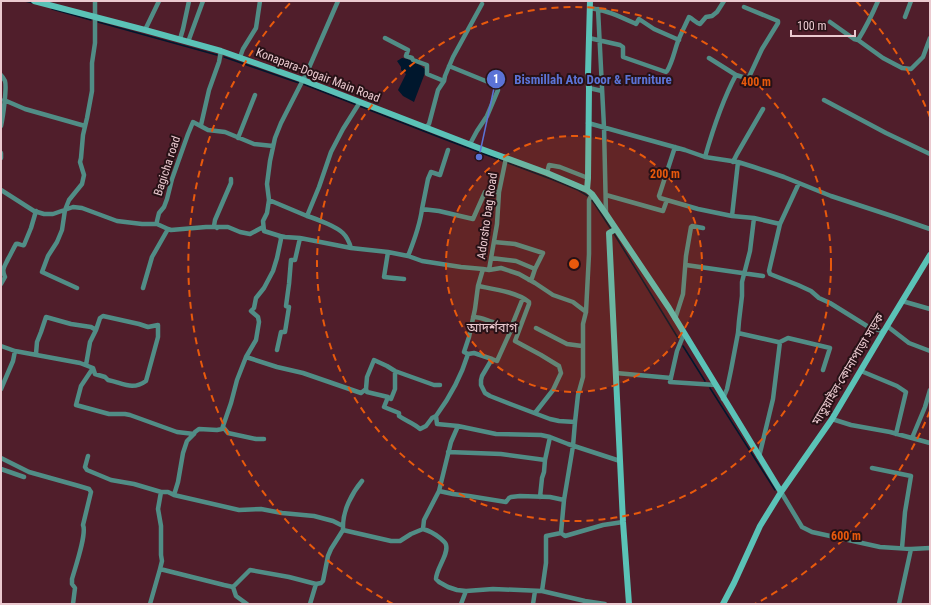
<svg xmlns="http://www.w3.org/2000/svg" width="931" height="605" font-family="'Roboto Condensed','Noto Sans Bengali',sans-serif">
  <style>
    .water { fill: #00172d }
    .lines { fill: none; stroke-linecap: round; stroke-linejoin: round }
    .stream { stroke: #00172d; stroke-width: 1.5 }
    .street { stroke: #518d86; stroke-width: 4.5 }
    .secondary { stroke: #5bc2b7; stroke-width: 6 }
    .ring { fill: none; stroke: #e8590c; stroke-width: 2; stroke-dasharray: 7 5 }
    .labels { text-anchor: middle; stroke-width: 4; stroke-linejoin: round; paint-order: stroke }
    .street-label { font-size: 12px; fill: #ebcad0; stroke: #271116 }
    .neighbourhood-label { font-size: 13px; fill: #ebcad0; stroke: #271116 }
    .centre { fill: #e8590c; stroke: #271116; stroke-width: 2 }
    .ring-label { font-size: 12px; text-anchor: middle; font-weight: bold; fill: #e8590c; stroke: #271116; stroke-width: 4; stroke-linejoin: round; paint-order: stroke }
    .leader { fill: none; stroke: #5b73d6; stroke-width: 1.5 }
    .callout-dot { fill: #5b73d6; stroke: #271116; stroke-width: 1.5 }
    .mark-label { font-size: 12px; text-anchor: middle; font-weight: bold; fill: #fff }
    .callout-label { font-size: 13px; text-anchor: middle; font-weight: bold; fill: #5b73d6; stroke: #271116; stroke-width: 4; stroke-linejoin: round; paint-order: stroke }
  </style>
  <rect width="100%" height="100%" fill="#501e2b"/>
  <!-- water -->
  <path class="water" d="M402,58C410,59 418,63 425,69V73L414,102L403,96L398,90L406,74L401,70V67L397,61Z"/>
  <g class="lines">
    <!-- stream -->
    <path class="stream" d="M25,1L33,3
      M52,9L91,20
      M98,22L217,55
      M224,57L299,83
      M303,84L444,139L551,179L578,190L588,196L594,203L611,229
      M613,232L678,338
      M683,346L705,381
      M710,388L775,490"/>
    <!-- street -->
    <path class="street" d="M338,1L308,70L281,123L275,138L270,161L267,184L269,200L267,213L263,221L264,231L280,236L281,239L277,258L273,271L264,288L256,298L254,308L251,311L258,317L259,322L256,340L246,357L237,380L231,403L222,429L217,430L199,429L195,432L194,434L187,441L183,453L178,482L174,495L168,492H161L158,509L161,526V555L162,561L160,569L224,585L233,587L250,570L289,577L316,584L321,583L323,581L328,556L331,549L343,530L391,541H400L411,534L423,529
      M878,1C872,15 866,27 858,40L883,58L902,68L911,69L923,57L930,38
      M590,8C607,10 621,17 636,24L639,19L654,29L679,40
      M598,9L604,127L606,214
      M905,17L911,1
      M830,22L854,39L858,40
      M145,30L159,1
      M385,38L408,50L406,56L412,58L413,60L427,65V74L444,81
      M589,38L620,45L623,47V57L666,72L667,71C672,63 674,53 677,44C680,35 685,26 689,17C693,19 696,23 700,24L706,17L712,16L717,12L724,1
      M180,39L183,29L189,1
      M188,42L203,1
      M240,57L243,49L256,28L260,1
      M709,58L736,75L746,78L749,77L762,49L778,23V21L744,7
      M449,66L493,84L496,86L498,90L487,116L477,131L470,144
      M1,75C2,76 4,79 5,81C7,88 3,117 1,126
      M589,88L602,91
      M4,100L25,109L85,126
      M824,100L886,133L930,154
      M588,123L685,150L705,157L738,162L754,167L784,177L831,196L895,217L930,229
      M201,125L209,90L219,62L221,51
      M426,127L429,124L438,90L444,81L445,76L453,57L482,4
      M238,138L255,95
      M675,147L659,196L660,198L698,209L732,216L754,218L780,224
      M1,153V158
      M705,157C713,129 722,101 736,75
      M506,158L499,192L497,224L489,270L483,269L478,286L475,309L469,337L464,352L468,354C461,377 450,397 436,416L437,424L458,426L451,442L439,491L424,520L423,529C430,531 435,534 440,538C442,540 446,542 446,545C449,554 436,569 436,579L439,582L448,587L457,590L466,591L493,589L542,591L585,601L605,604
      M733,162L737,154L763,109
      M547,173L549,165L560,167L588,178
      M799,183L780,224L769,271L770,274L798,285L811,291L819,298L830,303L867,326L884,332
      M1,190L34,211L44,214H53L73,207L82,208L117,221L142,224H157L168,229L171,230L206,227H228L240,232L250,234L263,227
      M606,195L663,211L667,200
      M269,200L307,216L319,187L331,152L343,129L360,102
      M422,209L428,179L431,172L440,175L448,150
      M307,216C314,218 321,221 328,224C341,230 347,234 351,248
      M732,216L738,162
      M157,224V221L159,213L164,207L167,199L172,179L188,134L193,122L208,130L225,132L254,144L273,146
      M217,228L214,226L215,220L231,183V179
      M280,236L285,237L300,238L351,248L388,252L408,256L422,261L461,267L483,269
      M494,242L515,244L543,253L535,269
      M388,252L384,277L404,279
      M408,256C414,241 420,225 422,209L439,211L473,219L485,192H499
      M491,258L516,261L535,269L532,278L529,280
      M686,265L763,276
      M489,270L501,268L519,274L535,283L553,295L573,302L586,312
      M1,284L5,277C1,269 5,266 8,259C11,254 13,249 16,244C19,243 21,246 24,245L31,228L36,211
      M478,286C493,289 517,292 529,302V304L515,341L541,355L559,366L561,373L553,390L535,413
      M77,288L42,272L48,256L57,242L62,230L65,210L69,200L82,184L84,175L80,162L81,158L83,135L87,118L92,91V63L95,43V1
      M143,288L152,257L168,229
      M523,298L512,325V328L497,361L492,359L482,376L481,380V385L485,393L490,396L513,405L550,419L559,421L575,422
      M902,301L930,309
      M473,317C481,317 486,320 493,322C501,325 510,327 518,332
      M675,319L683,294L686,256L691,227L692,226L703,228
      M887,326L909,343L930,351
      M536,328L567,344L582,346
      M738,333L778,342H780L788,338L830,348L823,370
      M684,334L677,351L670,382L716,385
      M1,346L15,351L80,363L93,368L81,386L76,405L109,414H125L130,415L177,432L194,434
      M277,350L281,332H285L289,307L286,306L289,284L291,260H295L300,238
      M36,354L37,342L41,332L46,317L71,324L91,327L96,330L90,342L86,365L88,366
      M468,354L474,353L492,359
      M246,357L277,367L303,373L361,393L366,389L367,392L388,397L384,407L399,413V416C406,421 414,423 420,429L426,426L432,418L436,416
      M93,368L95,374L105,377L108,380C123,383 132,391 146,381L158,337V325L148,327L139,324L103,316L100,318L96,330
      M861,371L897,386L906,392L896,434
      M616,373L671,378
      M1,389L13,361L15,351
      M366,389L367,377L374,360L387,366L395,371L434,385H440
      M388,397L391,399L395,389V371
      M723,399L727,389L731,370L738,333L739,321L742,296V282L750,251L754,218
      M832,419L851,425L890,432L930,443
      M458,426L496,434L541,435L550,437L568,444L620,461
      M223,427L228,433L256,439H264
      M912,438L925,407L930,390
      M448,452L501,454L545,460
      M88,456L85,467L87,470L111,480L134,484L161,492
      M759,457L773,399L780,342
      M1,458L29,472L79,486L89,489L91,492L83,525C87,534 75,568 72,579V584L75,588L73,604
      M872,468L911,476L905,512L902,548
      M1,469L24,477
      M439,491L453,494L469,496L506,502L509,498L511,497L520,496L550,497L564,500
      M781,492L802,527L812,532L880,547L911,549L930,548
      M174,495L239,510L261,509L282,513L314,516L333,521L343,526V530
      M540,497L542,478L544,472L545,460L550,437
      M343,526C343,510 352,493 362,481
      M561,533L565,536L603,525L623,522
      M233,587L236,596L247,604
      M542,591L546,563V536L561,533L564,500L573,446L575,422L578,395L583,377V324L586,312L589,254V200L592,194
      M150,604L160,569
      M310,604L316,584
      M461,604L466,591
      M533,604L535,591
      M899,604L911,549"/>
    <!-- secondary -->
    <path class="secondary" d="M34,1L145,30L221,51L303,80L484,150L547,173L573,184L587,190L592,194L606,214L669,308L781,492
      M587,190L588,178L589,88L588,74L590,1
      M616,229L609,233L623,522L629,604
      M723,604L734,583L760,526L781,492L832,419L887,326L930,255"/>
  </g>
  <!-- distance rings -->
  <circle cx="574" cy="264" r="128" fill="#e8590c" fill-opacity=".12"/>
  <g class="ring">
    <circle cx="574" cy="264" r="128"/>
    <circle cx="574" cy="264" r="257"/>
    <path d="M930 411A385 385 0 0 1 755 604M393 604A385 385 0 0 1 292 1M856 1A385 385 0 0 1 930 117"/>
  </g>
  <g class="labels">
    <!-- street labels -->
    <g class="street-label">
      <text transform="translate(318 75) rotate(21)" y="4">Konapara-Dogair Main Road</text>
      <text transform="translate(167 166) rotate(-72)" y="4">Bagicha road</text>
      <text transform="translate(487 216) rotate(-82)" y="4">Adorsho bag Road</text>
      <text transform="translate(848 369) rotate(-59)" y="4">মাতুয়াইল-কোনাপাড়া সড়ক</text>
    </g>
    <!-- neighbourhood labels -->
    <g class="neighbourhood-label">
      <text x="492" y="332">আদর্শবাগ</text>
    </g>
  </g>
  <circle cx="574" cy="264" r="6" class="centre"/>
  <g class="ring-label">
    <text x="756" y="86">400 m</text>
    <text x="665" y="178">200 m</text>
    <text x="846" y="540">600 m</text>
  </g>
  <!-- callouts -->
  <path class="leader" d="M479 157L496 79"/>
  <g class="callout-dot">
    <circle cx="479" cy="157" r="4"/>
    <circle cx="496" cy="79" r="10"/>
  </g>
  <g class="mark-label">
    <text x="496" y="83">1</text>
  </g>
  <g class="callout-label">
    <text x="593" y="84">Bismillah Ato Door &amp; Furniture</text>
  </g>
  <!-- border -->
  <rect width="931" height="605" fill="none" stroke="#ebcad0" stroke-width="4"/>
  <!-- scale -->
  <path d="M791 30v6h64v-6" fill="none" stroke="#ebcad0" stroke-width="2"/>
  <text x="797" y="30" font-size="12" fill="#ebcad0" stroke="#271116" stroke-width="3" paint-order="stroke">100 m</text>
</svg>
